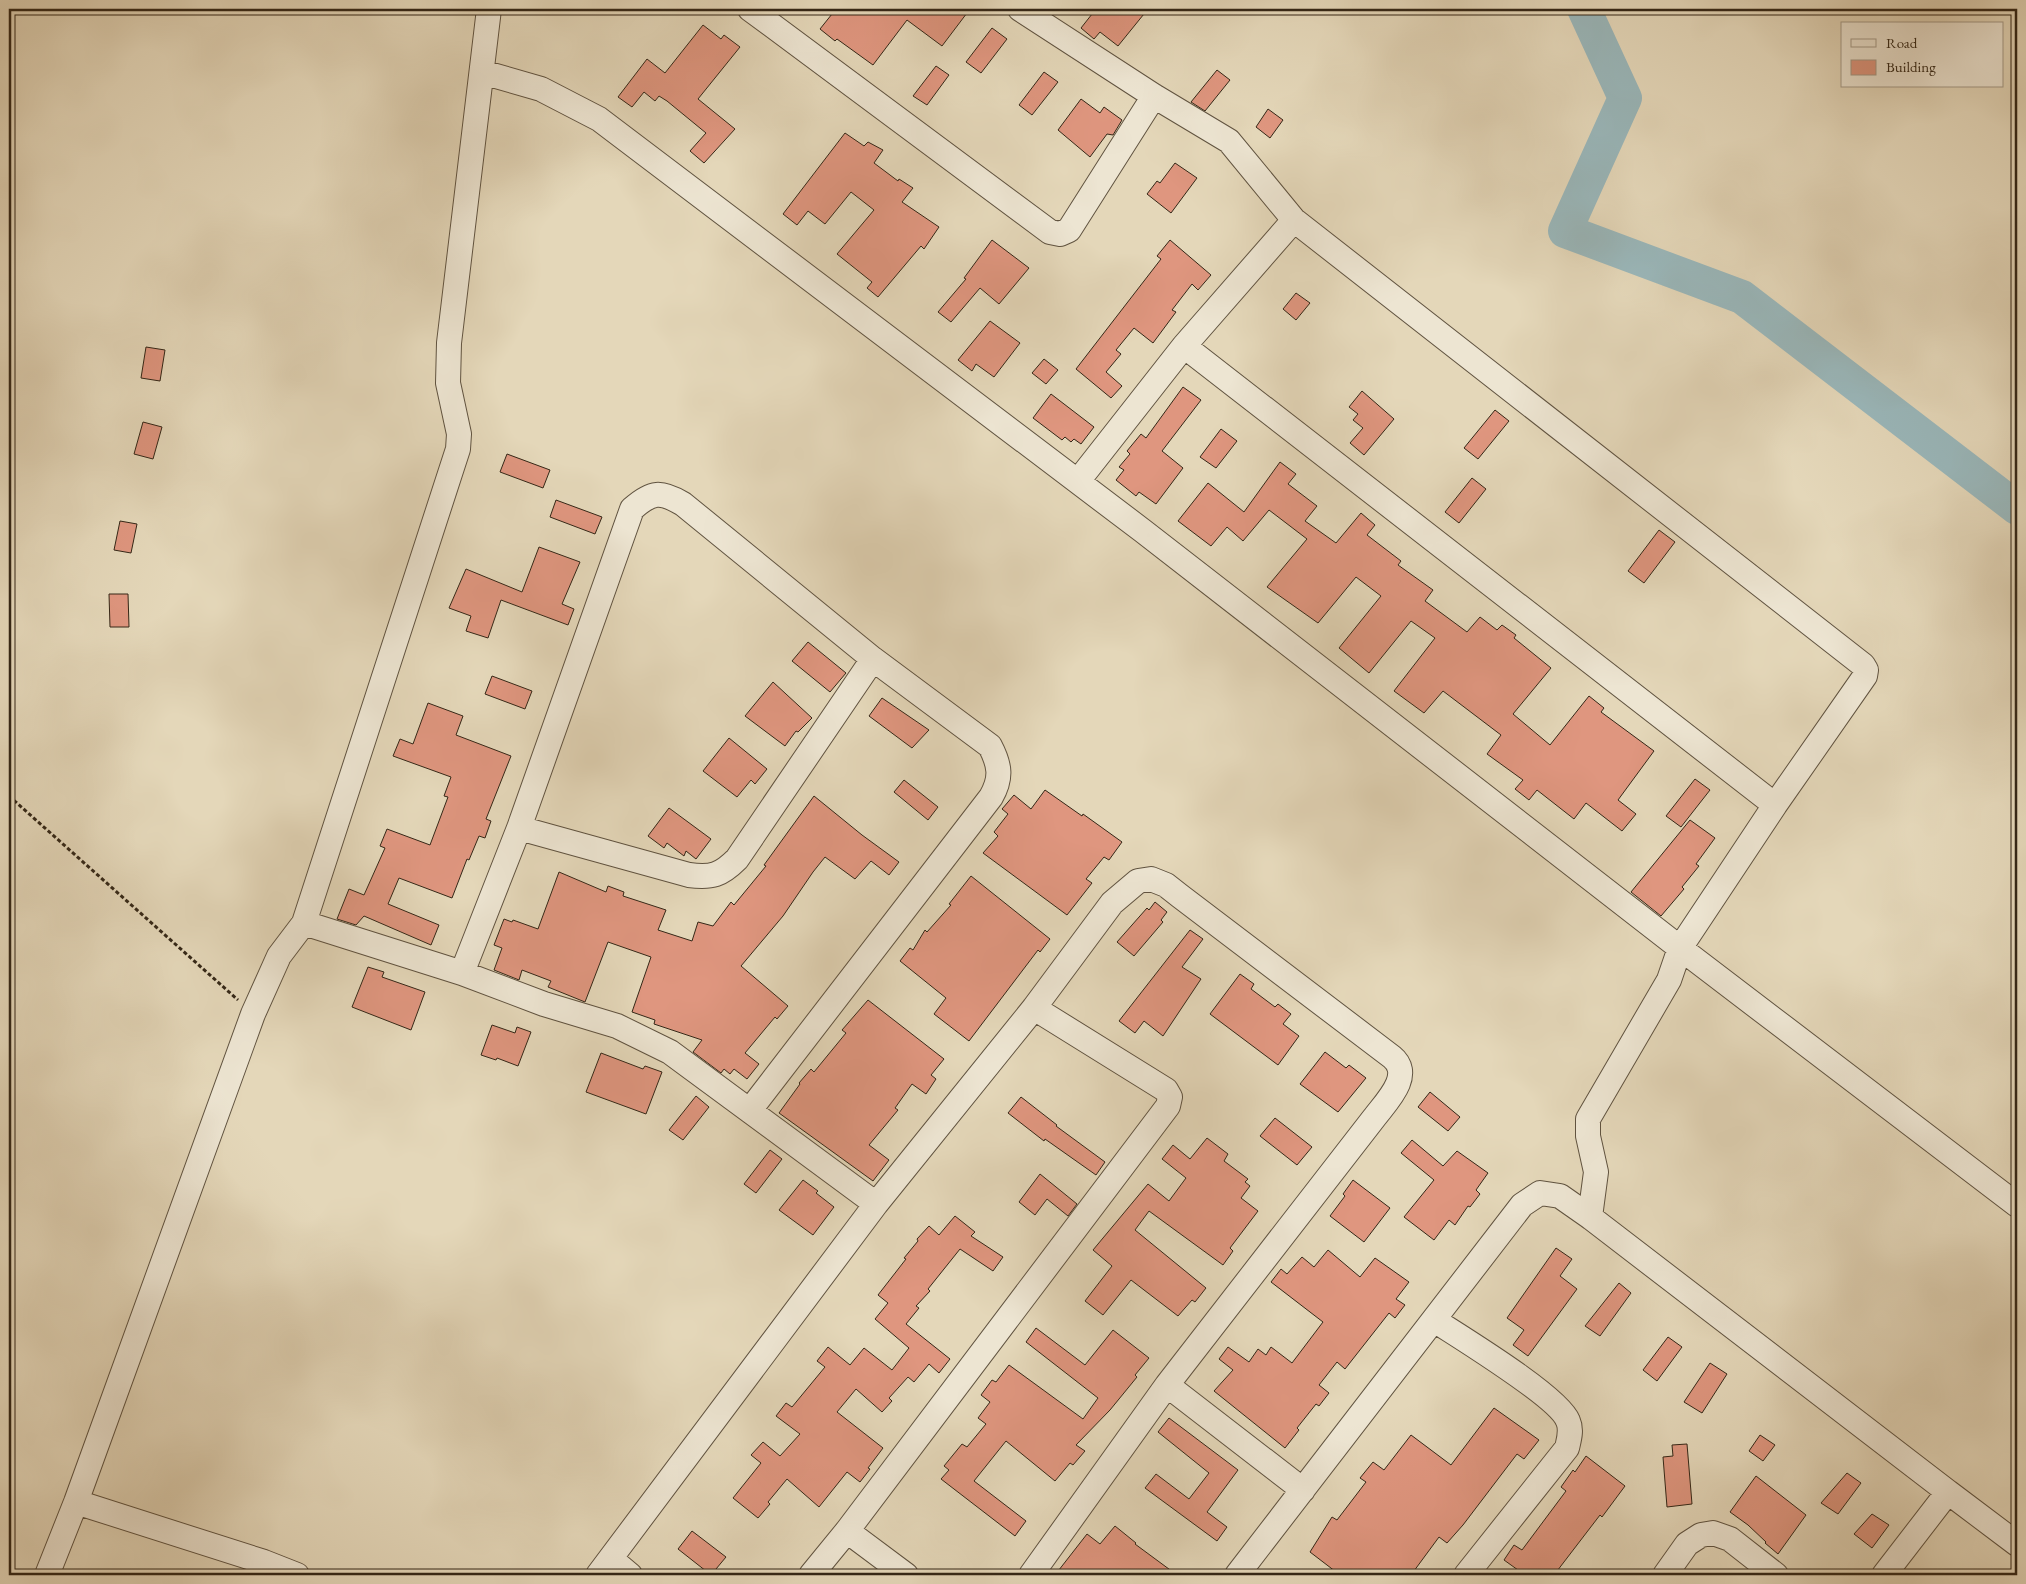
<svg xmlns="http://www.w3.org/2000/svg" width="2026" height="1584" font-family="'EB Garamond',serif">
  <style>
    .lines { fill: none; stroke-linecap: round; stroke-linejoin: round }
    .river { stroke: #9ab7ba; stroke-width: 34 }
    .building { fill: #df967f; stroke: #342717 }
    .minor-casing { stroke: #605340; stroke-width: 26 }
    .path { stroke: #342717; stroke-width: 3; stroke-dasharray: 4 2.5; stroke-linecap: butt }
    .minor { stroke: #ede5d2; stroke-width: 24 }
  </style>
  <rect width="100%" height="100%" fill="#e4d7b9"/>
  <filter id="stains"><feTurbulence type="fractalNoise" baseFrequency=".004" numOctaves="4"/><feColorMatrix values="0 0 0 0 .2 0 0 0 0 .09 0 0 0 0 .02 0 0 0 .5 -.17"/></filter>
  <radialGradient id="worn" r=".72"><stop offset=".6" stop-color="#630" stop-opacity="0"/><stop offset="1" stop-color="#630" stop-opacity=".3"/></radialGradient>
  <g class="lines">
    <!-- river -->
    <path class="river" d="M1584,9L1625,98L1565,231L1742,297L2017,508"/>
  </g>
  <!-- building -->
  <path class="building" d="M836,9H970L942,46L907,20L873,65L837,39L835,41L820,29Z
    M1096,9H1148L1118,46L1100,32L1094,39L1081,28Z
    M703,25L721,39L724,35L740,47L698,99L735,129L704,163L690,151L706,133L667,101L659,96L655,101L644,92L632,107L618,97L647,59L665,73Z
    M992,28L1007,39L981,73L966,62Z
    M936,66L949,75L927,105L913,96Z
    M1217,70L1230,80L1205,111L1191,102Z
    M1044,72L1058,82L1032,115L1019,105Z
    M1081,99L1100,113L1104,107L1122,120L1113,135L1107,134L1090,157L1058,130Z
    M1268,109L1283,120L1270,138L1256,127Z
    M845,133L864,146L868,142L883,150L874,163L898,181L899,179L913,188L902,202L939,227L924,249L921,246L878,297L867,288L872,282L837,254L874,210L851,192L825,224L808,211L797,225L783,214Z
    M1175,163L1197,178L1171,213L1147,194L1157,181L1160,183Z
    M992,240L1029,268L999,304L980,288L951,322L938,312L966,279L964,278Z
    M1170,240L1211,275L1198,290L1192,284L1172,310L1176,312L1153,343L1134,328L1116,350L1121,354L1106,372L1122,386L1111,398L1076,369L1161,259L1157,256Z
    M1296,293L1310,303L1296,320L1283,309Z
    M990,321L1020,343L994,377L976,364L972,371L958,360Z
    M146,347L165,350L160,381L141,378Z
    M1044,359L1058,370L1046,384L1032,373Z
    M1183,387L1201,400L1162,451L1183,468L1156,504L1139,492L1136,496L1116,480L1124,470L1119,467L1130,454L1127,451L1141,434L1146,438Z
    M1362,391L1394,419L1364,455L1350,443L1363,428L1353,420L1358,414L1349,407Z
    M1051,394L1094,427L1081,444L1074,439L1071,442L1065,437L1062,440L1033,418Z
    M1495,410L1509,421L1478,459L1464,448Z
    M143,422L162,427L153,459L134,454Z
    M1221,429L1237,441L1216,468L1200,457Z
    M507,454L550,470L543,488L500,472Z
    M1280,462L1296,474L1288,484L1317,506L1305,521L1336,543L1361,513L1375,525L1367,535L1401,561L1398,565L1433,590L1425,601L1467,632L1480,617L1497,630L1502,625L1516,635L1514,638L1551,668L1513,714L1550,745L1589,696L1604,708L1601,712L1654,751L1618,800L1636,814L1622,831L1586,803L1574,819L1537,790L1529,800L1515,789L1523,780L1487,754L1501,735L1443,691L1424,713L1394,691L1435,638L1411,621L1369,673L1339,648L1381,596L1356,577L1318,623L1267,587L1307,539L1269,510L1243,541L1227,527L1211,546L1178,521L1208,483L1244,512Z
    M1472,478L1486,489L1459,523L1445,512Z
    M556,500L602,517L595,534L550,517Z
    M120,521L137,524L131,553L114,550Z
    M1659,530L1675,542L1644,583L1628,571Z
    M539,547L580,562L562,604L574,609L568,625L501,600L488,638L466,631L471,616L449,608L466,569L522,592Z
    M109,594H128L129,627H110Z
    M808,642L846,673L830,692L792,661Z
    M492,676L532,691L525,709L485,694Z
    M773,682L812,718L798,732L796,731L785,746L745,716Z
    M882,698L929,730L912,748L869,716Z
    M428,703L463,716L456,735L511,756L486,819L491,821L485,838L479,836L469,860L467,859L452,898L399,878L388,904L439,925L431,945L364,916L356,925L337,919L349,889L364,895L385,848L380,846L387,829L430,845L448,797L444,796L451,777L393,756L400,739L413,744Z
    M729,738L767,769L755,784L751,780L737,797L703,771Z
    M1695,779L1710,790L1681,827L1666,816Z
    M904,780L938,807L928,820L894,792Z
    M1045,790L1082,816L1083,814L1122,842L1109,860L1104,857L1086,879L1092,883L1067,915L983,853L998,836L994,832L1008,814L1002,809L1014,795L1031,809Z
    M814,796L862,835L899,862L889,875L871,861L855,879L825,857L813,872L783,916L741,966L788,1006L777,1019L775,1017L745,1053L759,1064L747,1079L734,1069L730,1074L724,1069L721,1073L693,1052L702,1040L654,1024L655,1020L632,1012L651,957L608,942L585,1002L548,987L551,981L522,970L519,980L494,970L502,948L494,945L504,919L512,922L513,920L538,929L559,872L606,892L608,886L624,892L623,896L666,910L658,930L692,941L698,922L713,926L731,902L734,905L766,866L764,865Z
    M669,808L711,839L696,859L686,851L684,856L667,843L664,848L648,836Z
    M1690,820L1715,838L1696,864L1699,866L1682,887L1684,889L1661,916L1631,892Z
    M971,876L1050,939L1040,952L1038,950L969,1041L934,1014L946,998L900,961L910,948L913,950L925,930L927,932L951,905L949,904Z
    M1155,902L1167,912L1161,920L1163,922L1134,956L1117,942L1147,908L1149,910Z
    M1190,930L1203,939L1182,967L1201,979L1163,1036L1144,1021L1135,1033L1119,1021Z
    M368,967L384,972L382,977L425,992L411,1030L352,1007Z
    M1240,974L1254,984L1251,989L1275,1007L1278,1004L1291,1014L1283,1024L1299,1036L1278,1065L1210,1014Z
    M868,1000L944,1059L931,1075L936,1079L926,1094L912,1084L895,1108L898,1110L869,1145L889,1160L873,1181L779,1113L800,1084L799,1083L811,1069L814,1072L846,1033L842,1030Z
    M492,1025L515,1033L517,1027L531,1032L518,1066L497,1058L496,1060L481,1055Z
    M1325,1052L1346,1068L1349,1065L1366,1078L1338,1112L1300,1084Z
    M601,1053L643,1069L645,1066L662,1072L646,1114L586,1092Z
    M1430,1092L1460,1117L1448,1131L1418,1107Z
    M696,1096L709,1107L683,1140L669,1130Z
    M1021,1097L1057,1125L1056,1126L1105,1162L1096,1175L1045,1139L1044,1141L1008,1113Z
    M1275,1118L1312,1147L1297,1165L1260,1136Z
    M1207,1138L1228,1154L1224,1161L1248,1179L1245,1182L1250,1186L1241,1198L1258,1211L1230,1248L1233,1251L1223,1265L1149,1211L1135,1230L1206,1288L1195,1302L1192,1300L1178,1316L1131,1280L1103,1315L1085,1301L1112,1266L1093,1250L1148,1184L1169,1201L1186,1178L1162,1159L1173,1145L1190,1159Z
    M1412,1140L1443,1166L1457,1151L1488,1173L1476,1190L1480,1194L1470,1207L1468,1206L1455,1225L1449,1220L1434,1240L1404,1217L1434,1180L1401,1153Z
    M770,1150L782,1159L756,1193L744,1184Z
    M1040,1174L1077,1204L1068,1216L1047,1199L1035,1215L1019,1202Z
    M803,1180L818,1191L816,1193L834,1207L813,1235L779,1210Z
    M1353,1180L1390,1208L1364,1242L1330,1216L1345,1196L1343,1194Z
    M955,1216L975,1232L971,1236L1003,1257L993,1271L960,1249L928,1289L930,1291L916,1306L919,1308L906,1324L950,1359L939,1373L929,1364L914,1382L908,1377L889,1398L892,1401L882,1412L856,1389L837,1412L883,1448L868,1468L870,1469L860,1482L847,1472L819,1507L787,1479L768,1502L770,1504L758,1518L733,1498L761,1463L751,1455L763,1442L780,1456L800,1434L776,1416L786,1403L792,1407L825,1367L817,1361L828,1347L850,1365L864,1348L892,1370L909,1348L875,1319L888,1303L878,1295L906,1259L904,1258L918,1241L917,1239L929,1226L939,1235Z
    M1556,1248L1572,1259L1560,1276L1577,1289L1528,1356L1513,1345L1524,1330L1507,1318Z
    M1328,1250L1360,1277L1375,1258L1409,1282L1396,1299L1405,1305L1395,1318L1389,1313L1345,1369L1337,1362L1319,1385L1329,1393L1319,1406L1316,1404L1297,1428L1299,1430L1285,1448L1214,1391L1233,1370L1219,1359L1228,1347L1249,1362L1258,1349L1266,1355L1271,1347L1292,1363L1323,1322L1271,1282L1281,1269L1287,1274L1302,1257L1314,1267Z
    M1619,1283L1631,1293L1600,1336L1585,1326Z
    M1036,1328L1085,1365L1113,1330L1149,1358L1135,1375L1137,1377L1110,1410L1076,1445L1085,1451L1073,1465L1070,1463L1055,1481L1006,1441L974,1481L1026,1521L1015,1536L941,1479L949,1470L944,1466L962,1444L967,1447L986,1424L978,1418L990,1402L981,1395L992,1380L996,1382L1009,1365L1083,1419L1098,1398L1026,1342Z
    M1668,1337L1682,1347L1657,1381L1643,1370Z
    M1710,1363L1727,1374L1702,1413L1684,1402Z
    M1494,1408L1539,1440L1524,1459L1517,1454L1463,1525L1447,1543L1439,1537L1411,1575H1340L1310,1552L1332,1517L1337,1520L1366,1482L1360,1478L1373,1462L1384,1470L1411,1435L1451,1465Z
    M1169,1418L1238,1470L1207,1512L1227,1527L1217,1541L1145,1488L1156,1474L1189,1499L1209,1473L1158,1432Z
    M1760,1435L1775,1445L1763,1461L1749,1451Z
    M1687,1444L1692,1504L1667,1507L1663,1457L1673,1456L1672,1445Z
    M1586,1456L1625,1486L1602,1517L1600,1515L1554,1575H1525L1504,1560L1514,1545L1522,1550L1566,1491L1561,1487L1573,1470L1575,1472Z
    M1847,1473L1861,1483L1838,1514L1821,1503Z
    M1756,1476L1806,1515L1778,1554L1765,1543L1766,1542L1748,1525L1730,1512Z
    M1872,1514L1889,1525L1872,1548L1854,1534Z
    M1115,1526L1136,1543L1135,1544L1177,1575H1055L1087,1534L1100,1544Z
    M692,1531L726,1557L711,1575L678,1549Z"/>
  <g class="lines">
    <!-- minor casing -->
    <g class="minor-casing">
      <path id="minor" d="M750,9L1050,232L1060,234L1069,230L1154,96
        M1020,9L1154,96L1229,141L1294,220L1863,665L1866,670L1865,676L1775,805L1680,948L2017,1205
        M482,72L541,89L599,119L1143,531L1680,948L1669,980L1588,1119V1136L1596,1172L1590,1217
        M1184,346L1294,220
        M1078,481L1184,346L1775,805
        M519,828L689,875C712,878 721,875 737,859L873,659
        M304,923L458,449L459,434L448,383L449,343L489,9
        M462,973L519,828L632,509C652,491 661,491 683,504L873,659L990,746C1000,765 1002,778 991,797L750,1110
        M1434,1320C1460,1337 1559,1397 1568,1421C1572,1430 1569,1439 1567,1448L1466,1575
        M1167,1385L1303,1490
        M1948,1492L2017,1544
        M76,1502L264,1562L297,1575
        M847,1531L906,1575
        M611,1559L630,1575
        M47,1575L76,1502L253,1014L279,956L304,923L462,973L544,1004L617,1026L670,1052L876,1204
        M598,1575L876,1204L1034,1008L1112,903L1138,881L1151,879L1166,885L1180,896L1392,1057C1414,1075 1386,1102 1374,1118L1167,1385L1031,1575
        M811,1575L847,1531L1168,1106L1170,1097L1166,1090L1034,1008
        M1237,1575L1522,1205L1540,1193L1560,1196L1590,1217L1948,1492L1884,1575
        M1665,1575L1687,1544L1701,1535L1713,1533L1730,1539L1776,1575"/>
    </g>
    <!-- path -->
    <path class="path" d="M9,796L238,1000"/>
    <!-- minor -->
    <use href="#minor" class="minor"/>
  </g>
  <!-- margin -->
  <rect width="2026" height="1584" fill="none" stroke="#e4d7b9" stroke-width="30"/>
  <rect x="10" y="10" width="2006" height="1564" fill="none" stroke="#342717" stroke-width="2.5"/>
  <rect x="15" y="15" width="1996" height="1554" fill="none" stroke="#342717"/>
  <!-- legend -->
  <rect x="1841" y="22" width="162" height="65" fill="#ede5d2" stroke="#a39987"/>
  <rect x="1851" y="39" width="25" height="8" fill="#ede5d2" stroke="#a39987"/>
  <text x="1886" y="48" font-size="15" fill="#342717">Road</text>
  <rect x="1851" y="60" width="25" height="15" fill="#df967f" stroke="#a39987"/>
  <text x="1886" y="72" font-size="15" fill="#342717">Building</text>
  <rect width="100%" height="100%" filter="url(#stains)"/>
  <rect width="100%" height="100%" fill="url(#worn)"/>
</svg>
